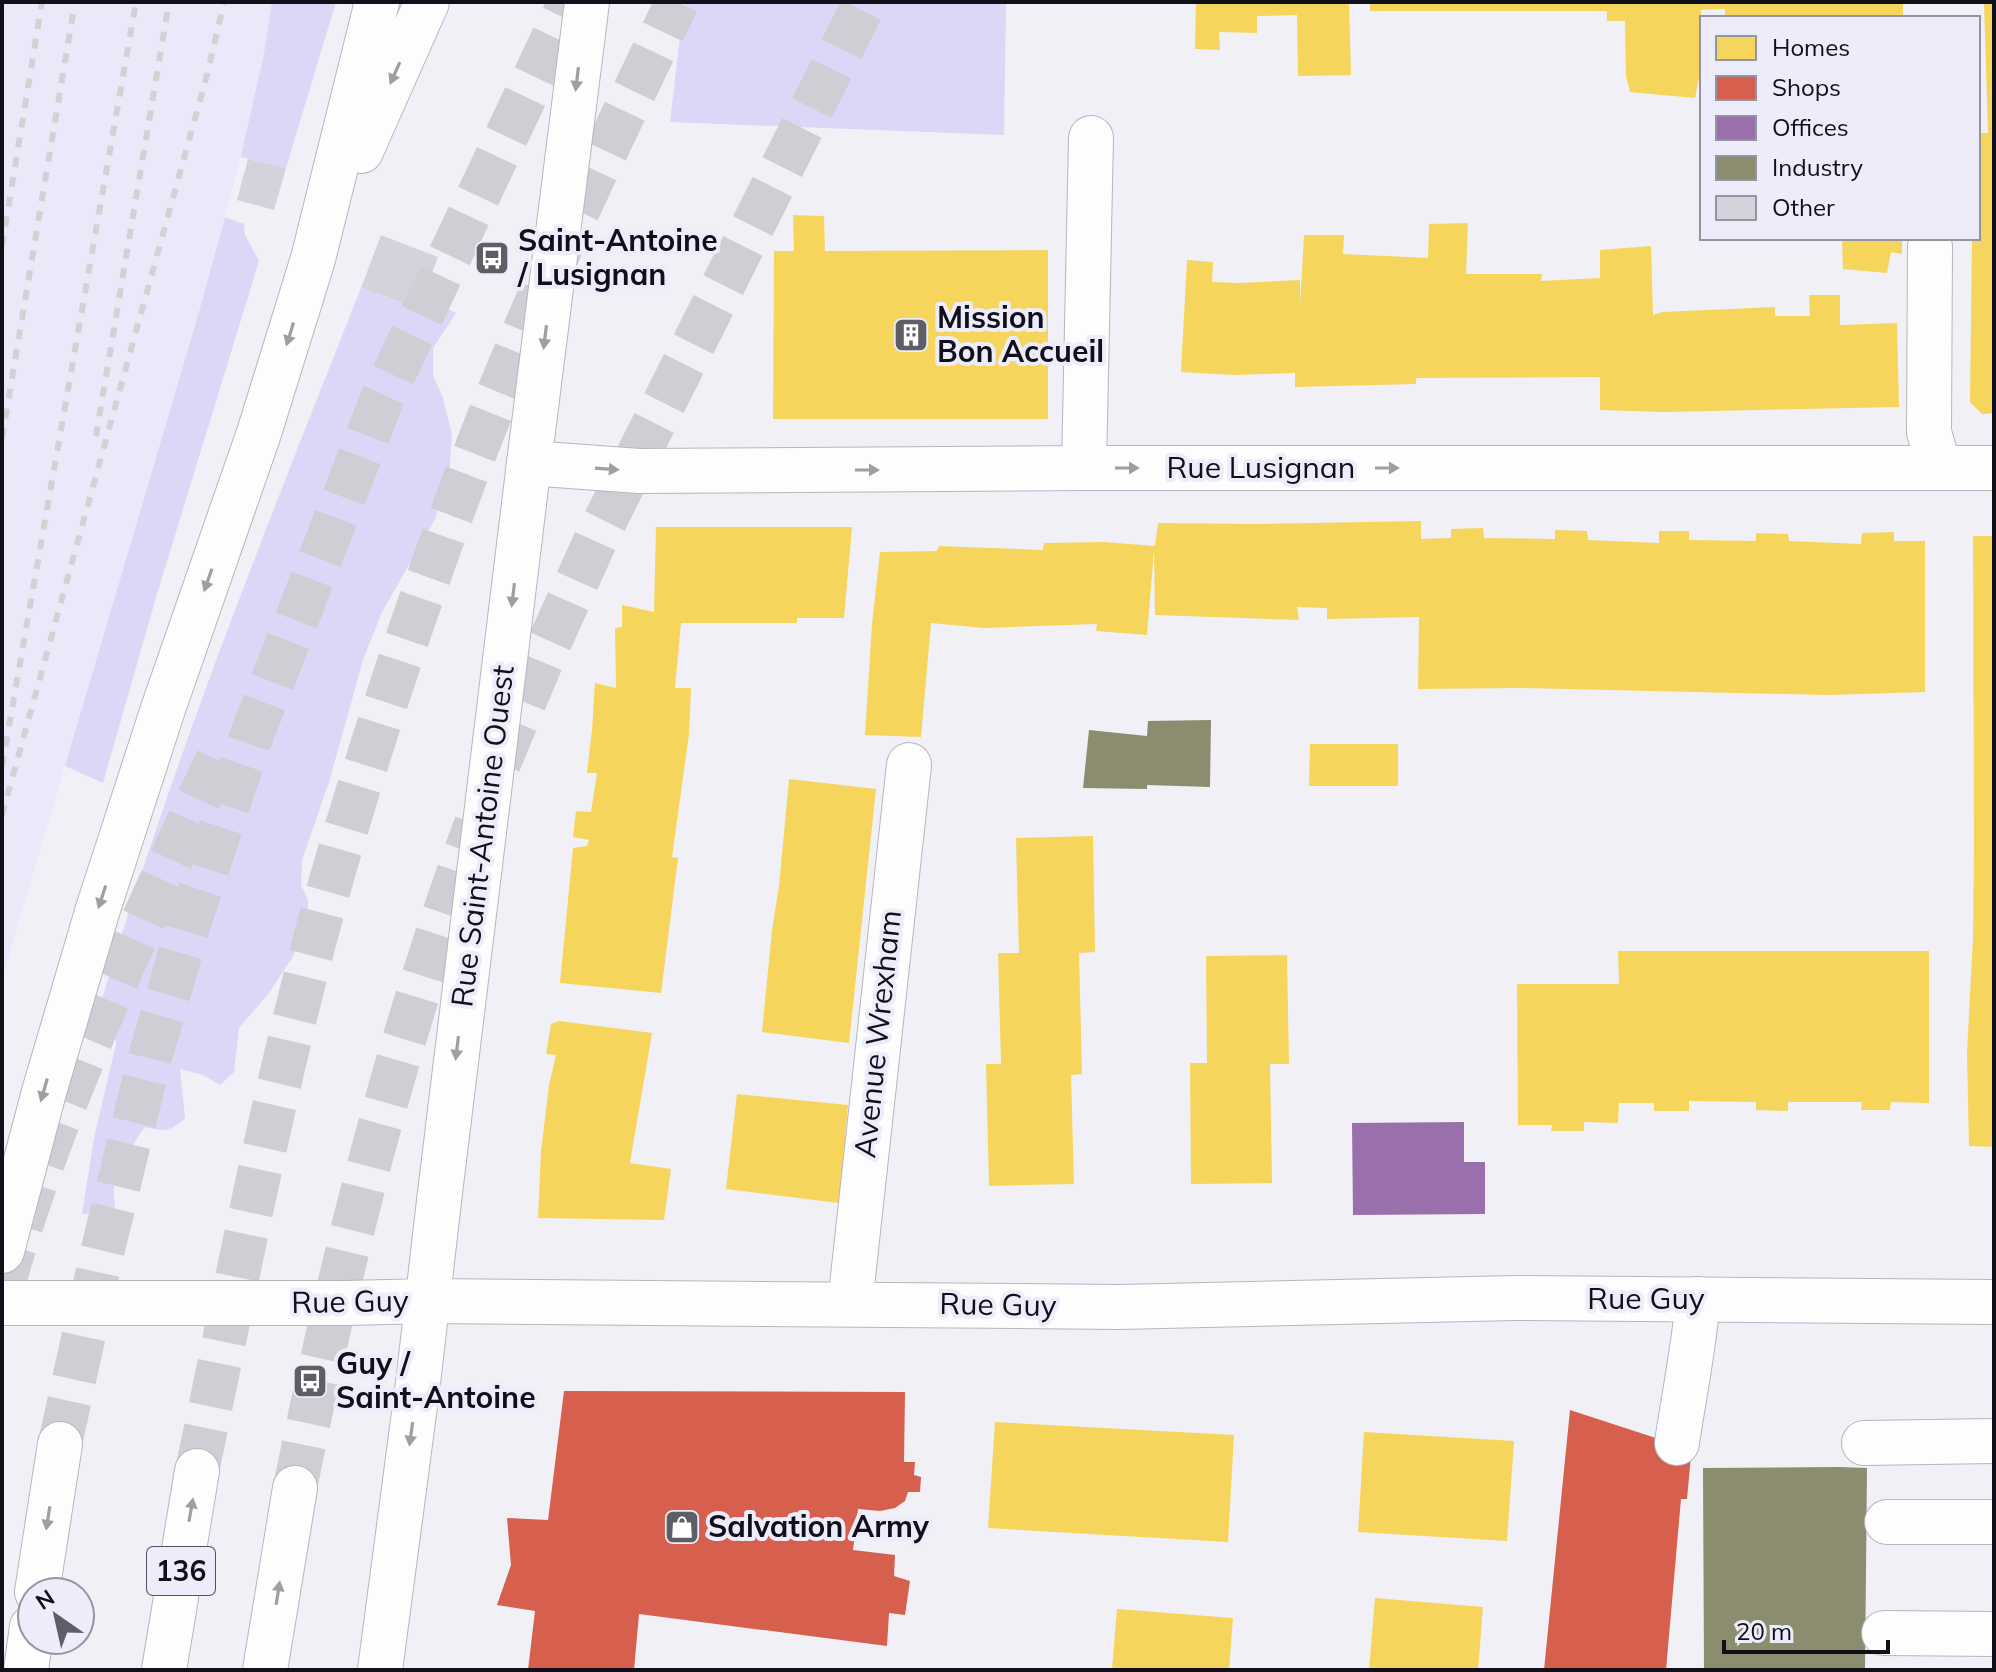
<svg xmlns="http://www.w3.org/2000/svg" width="1996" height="1672" font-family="Mulish,sans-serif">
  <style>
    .built { fill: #e9e9f9 }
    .green { fill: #dad7f7 }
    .homes { fill: #f6d55c }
    .shops { fill: #d6604d }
    .offices { fill: #9970ab }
    .industry { fill: #8c8c6e }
    .building { fill: #d3d3dc }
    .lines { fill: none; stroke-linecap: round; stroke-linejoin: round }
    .highway-tunnel { stroke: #ceced5; stroke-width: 44; stroke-dasharray: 44 22; stroke-linecap: butt }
    .minor-casing { stroke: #b6b6be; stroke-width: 46 }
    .major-casing { stroke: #b6b6be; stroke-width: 46 }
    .highway-casing { stroke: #b6b6be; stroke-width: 46 }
    .minor { stroke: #fdfdfe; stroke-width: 44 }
    .major { stroke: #fdfdfe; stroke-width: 44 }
    .highway { stroke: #fdfdfe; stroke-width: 44 }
    .rail { stroke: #d2d2d5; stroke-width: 6; stroke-dasharray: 10 10; stroke-linecap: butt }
    .oneway { fill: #9e9ea3 }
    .labels { text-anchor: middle; stroke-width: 8; stroke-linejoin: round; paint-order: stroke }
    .shield { fill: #ececfa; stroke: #52515d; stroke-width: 2 }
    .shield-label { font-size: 28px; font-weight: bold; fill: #100f1a }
    .poi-label { font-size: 30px; font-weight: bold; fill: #100f1a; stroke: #ececfa; text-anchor: start }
    .street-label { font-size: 30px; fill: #100f1a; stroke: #ececfa }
  </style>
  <rect width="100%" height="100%" fill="#f0f0f6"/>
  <!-- built -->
  <path class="built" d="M2,2H272L264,54L250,123L197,319L2,979Z"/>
  <!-- green -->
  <path class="green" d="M272,2H336L286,168L241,157L264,54Z
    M684,2H1006L1004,135L670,122Z
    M225,217L244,224L245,235L259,261L157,594L103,783L65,766L197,319Z
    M361,288L418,308L423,296L456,313L433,348V375L443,398L452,435L449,479L434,521L382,612L363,660L329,782L302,860L301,885L308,900L307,926L292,958L269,993L239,1028L234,1072L220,1085L203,1075L180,1069L185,1118C170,1132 164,1132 145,1127C136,1138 117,1172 114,1186C113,1196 117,1203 113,1212L82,1214L94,1138L116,1044L115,1025L96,1020C168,771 266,528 361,288Z"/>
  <!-- homes -->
  <path class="homes" d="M1196,2H1349L1351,75L1298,76L1297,15L1257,16V33L1219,32L1220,50L1195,49Z
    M1370,2H1903V18H1725V9L1701,10L1702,62L1695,98L1630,92L1626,76L1625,21H1607V11H1370Z
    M1984,2H1994V413L1982,414L1970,402L1972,238H1978V133H1988Z
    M793,215L824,216L825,251L1048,250V419H773L774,251H794Z
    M1468,223L1466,274H1542L1541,281L1600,278V250L1651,246L1653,315L1662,312L1775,307V316H1810L1809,295H1840V325L1897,323L1899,407L1664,412L1600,410V377L1416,378V384L1295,387V373L1234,375L1181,372L1187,260L1213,262L1212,282L1240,283L1300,280V305L1304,235H1344L1343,254L1428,258L1429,224Z
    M1842,238H1902V254L1891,252L1887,273L1843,269Z
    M1421,521V539L1451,538V529L1483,528L1484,538L1555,539V530L1587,531L1588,540L1659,543V531H1689V540L1756,541V533L1788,534L1789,541L1861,544L1862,533L1894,532V541H1925V692L1828,695L1520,688L1418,689L1419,617L1327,619V608L1297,607L1299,620L1155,615L1154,550L1147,635L1096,631L1097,624L984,628L931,623L921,737L865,735L872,624L880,552L937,551L939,546L1043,550L1044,543L1104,542L1155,546L1158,523L1254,524Z
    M656,527H852L844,618H797V623H681L675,688H691L689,734L672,857L678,858L661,993L560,983L573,848L587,846L589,840L573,837L576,811L591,812L597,773H587L592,730L595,683L616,688L615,628L622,627V605L654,612Z
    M1973,536H1994V1147L1969,1146L1967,1053L1973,938L1974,843Z
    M1310,744H1398V786H1309Z
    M789,779L876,789L849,1043L762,1032L772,930L779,886Z
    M1093,836L1095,952L1079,953L1082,1074L1071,1075L1074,1184L989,1186L986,1064H1001L998,953H1019L1016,838Z
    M1618,951H1929V1103L1891,1102L1890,1110H1861L1862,1102H1788V1111L1756,1110V1102L1689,1101V1111H1654V1103H1619L1618,1123L1584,1122V1131H1551L1552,1125H1518L1517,984H1619Z
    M1287,955L1289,1064H1270L1272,1183L1191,1184L1190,1063H1207L1206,956Z
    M559,1021L652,1033L630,1163L671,1169L664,1220L538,1218L541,1152L549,1085L556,1055L546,1054L551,1024Z
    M737,1094L848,1105L839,1203L726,1189Z
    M995,1422L1234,1435L1228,1542L988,1528Z
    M1364,1432L1514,1441L1507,1541L1358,1532Z
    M1375,1598L1483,1607L1478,1670H1369Z
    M1117,1609L1233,1618L1229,1670H1112Z"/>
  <!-- shops -->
  <path class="shops" d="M564,1391L905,1392L904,1462H915L914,1475L921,1477L920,1492H908L905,1501L895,1508L880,1511L858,1509L853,1550L895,1555L894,1576L910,1581L905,1615L889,1613L887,1646L639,1614L634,1670H528L535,1611L497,1605L511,1565L507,1518L548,1520Z
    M1570,1410L1668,1442L1692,1445L1687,1499H1681L1666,1670H1544Z"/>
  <!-- offices -->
  <path class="offices" d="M1464,1122V1162H1485V1214L1353,1215L1352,1123Z"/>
  <!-- industry -->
  <path class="industry" d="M1211,720L1210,787L1147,785V789L1083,788L1089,730L1147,736L1148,721Z
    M1840,1467L1867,1468L1865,1670H1704L1703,1468Z"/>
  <!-- building -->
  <path class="building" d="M248,159L286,168L274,210L237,200Z
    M381,235L438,257L419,308L361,288Z"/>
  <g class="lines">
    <!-- highway-tunnel -->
    <path class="highway-tunnel" d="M499,763L544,655L596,539L865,2
      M2,1289C54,1105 138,931 218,758
      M60,1444L101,1257L150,1057L188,927L231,796L253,732L382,399L570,2
      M197,1471C242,1258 282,1042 345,833C396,664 454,497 523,334C570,222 625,112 677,2
      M295,1488C340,1264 396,1039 476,824"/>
    <!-- minor casing -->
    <g class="minor-casing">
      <path id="minor" d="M1930,247L1929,432L1939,468
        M529,463L639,471L1084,468H1994
        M1084,468L1091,138
        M850,1304L909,765
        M1677,1443C1684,1395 1694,1348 1698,1299
        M1864,1443L1994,1441
        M1887,1522H1994
        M1884,1633L1994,1634"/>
    </g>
    <!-- major casing -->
    <g class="major-casing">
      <path id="major" d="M2,1303H347L428,1301L1119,1307L1516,1298L1994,1302
        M380,1670L418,1383L439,1201L529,463L587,2"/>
    </g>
    <!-- highway casing -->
    <g class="highway-casing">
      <path id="highway" d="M361,151L427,2
        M2,1251L44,1092L98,909L163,709L259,433L313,259L377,2
        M37,1592L60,1444
        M26,1670L32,1627
        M164,1670L197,1471
        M265,1670L295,1488"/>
    </g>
    <!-- minor -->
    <use href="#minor" class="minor"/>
    <!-- major -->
    <use href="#major" class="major"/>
    <!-- highway -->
    <use href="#highway" class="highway"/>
    <!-- rail -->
    <path class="rail" d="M2,246L42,2
      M96,436L169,2
      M2,438L75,2
      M2,766L136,2
      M2,815L207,75L224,2"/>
  </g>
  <!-- one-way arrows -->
  <defs><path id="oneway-solid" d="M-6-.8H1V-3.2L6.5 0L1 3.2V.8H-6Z" transform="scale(2)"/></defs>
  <g class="oneway">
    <use href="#oneway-solid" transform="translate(395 73) rotate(114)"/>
    <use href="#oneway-solid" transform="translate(577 79) rotate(97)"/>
    <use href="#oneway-solid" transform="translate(290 334) rotate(107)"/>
    <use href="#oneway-solid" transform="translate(545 337) rotate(97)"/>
    <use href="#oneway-solid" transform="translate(1127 468)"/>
    <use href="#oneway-solid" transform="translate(1387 468)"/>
    <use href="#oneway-solid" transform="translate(607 469) rotate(4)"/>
    <use href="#oneway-solid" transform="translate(867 470)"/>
    <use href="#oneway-solid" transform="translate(208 580) rotate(109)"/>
    <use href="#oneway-solid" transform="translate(513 595) rotate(97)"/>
    <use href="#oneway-solid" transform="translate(102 897) rotate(108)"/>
    <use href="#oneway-solid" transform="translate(457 1048) rotate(97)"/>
    <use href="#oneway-solid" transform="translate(44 1090) rotate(106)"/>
    <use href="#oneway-solid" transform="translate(411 1434) rotate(98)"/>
    <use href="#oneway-solid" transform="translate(191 1510) rotate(-80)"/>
    <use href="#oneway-solid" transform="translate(48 1518) rotate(99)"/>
    <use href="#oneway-solid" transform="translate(278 1593) rotate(-81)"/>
  </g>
  <!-- icons -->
  <defs>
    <g id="bus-square" transform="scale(1.8)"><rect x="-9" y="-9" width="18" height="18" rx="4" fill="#5e5e67" stroke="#ececfa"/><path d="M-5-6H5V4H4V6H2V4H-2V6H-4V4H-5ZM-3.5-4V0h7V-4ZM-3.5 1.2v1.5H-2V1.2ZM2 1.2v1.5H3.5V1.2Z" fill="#fff"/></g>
    <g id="building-square" transform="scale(1.8)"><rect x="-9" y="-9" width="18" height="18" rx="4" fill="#5e5e67" stroke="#ececfa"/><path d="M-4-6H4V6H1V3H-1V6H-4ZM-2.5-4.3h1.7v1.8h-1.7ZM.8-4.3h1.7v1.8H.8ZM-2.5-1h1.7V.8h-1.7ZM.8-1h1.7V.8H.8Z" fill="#fff"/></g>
    <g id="shop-square" transform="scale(1.8)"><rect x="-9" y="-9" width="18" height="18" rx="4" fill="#5e5e67" stroke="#ececfa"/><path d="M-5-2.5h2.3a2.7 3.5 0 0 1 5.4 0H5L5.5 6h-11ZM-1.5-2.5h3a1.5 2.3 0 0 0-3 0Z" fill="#fff"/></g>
  </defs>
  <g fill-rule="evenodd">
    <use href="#bus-square" x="492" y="258"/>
    <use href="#building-square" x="911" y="335"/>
    <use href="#bus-square" x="310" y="1381"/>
    <use href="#shop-square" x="682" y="1527"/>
  </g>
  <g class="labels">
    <!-- shield labels -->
    <rect class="shield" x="147" y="1547" width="68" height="48" rx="6"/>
    <g class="shield-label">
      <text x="181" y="1581">136</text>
    </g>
    <!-- poi labels -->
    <g class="poi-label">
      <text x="518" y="251">Saint-Antoine<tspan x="518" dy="34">/ Lusignan</tspan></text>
      <text x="937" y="328">Mission<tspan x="937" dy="34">Bon Accueil</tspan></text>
      <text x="336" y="1374">Guy /<tspan x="336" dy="34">Saint-Antoine</tspan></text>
      <text x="708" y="1537">Salvation Army</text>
    </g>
    <!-- street labels -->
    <g class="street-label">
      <text x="1261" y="478">Rue Lusignan</text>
      <text transform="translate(483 836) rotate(-83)" y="10">Rue Saint-Antoine Ouest</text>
      <text transform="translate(878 1034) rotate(-84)" y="10">Avenue Wrexham</text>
      <text x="1646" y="1309">Rue Guy</text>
      <text transform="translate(350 1302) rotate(-1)" y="10">Rue Guy</text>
      <text transform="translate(998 1305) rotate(1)" y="10">Rue Guy</text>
    </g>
  </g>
  <!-- border -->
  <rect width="1996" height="1672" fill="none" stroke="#100f1a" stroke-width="8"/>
  <!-- legend -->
  <rect x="1700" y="16" width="280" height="224" fill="#ececfa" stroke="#9494a0" stroke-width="2"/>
  <rect x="1716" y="36" width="40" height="24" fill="#f6d55c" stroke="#9494a0" stroke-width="2"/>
  <text x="1772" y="56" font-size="24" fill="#100f1a">Homes</text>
  <rect x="1716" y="76" width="40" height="24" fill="#d6604d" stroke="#9494a0" stroke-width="2"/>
  <text x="1772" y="96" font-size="24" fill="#100f1a">Shops</text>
  <rect x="1716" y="116" width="40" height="24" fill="#9970ab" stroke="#9494a0" stroke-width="2"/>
  <text x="1772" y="136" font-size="24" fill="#100f1a">Offices</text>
  <rect x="1716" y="156" width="40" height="24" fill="#8c8c6e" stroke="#9494a0" stroke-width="2"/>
  <text x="1772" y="176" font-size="24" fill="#100f1a">Industry</text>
  <rect x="1716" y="196" width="40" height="24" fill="#d3d3dc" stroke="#9494a0" stroke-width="2"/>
  <text x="1772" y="216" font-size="24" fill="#100f1a">Other</text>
  <!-- north arrow -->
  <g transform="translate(56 1616) rotate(326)"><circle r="38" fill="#ececfa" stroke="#9494a0" stroke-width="2"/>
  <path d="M0-6L14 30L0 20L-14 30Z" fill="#5e5e67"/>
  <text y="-12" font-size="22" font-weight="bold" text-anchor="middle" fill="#100f1a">N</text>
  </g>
  <!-- scale -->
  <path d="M1724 1640v12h164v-12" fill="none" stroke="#100f1a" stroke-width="4"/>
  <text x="1736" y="1640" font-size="24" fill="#100f1a" stroke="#ececfa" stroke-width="6" paint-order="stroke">20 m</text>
</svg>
